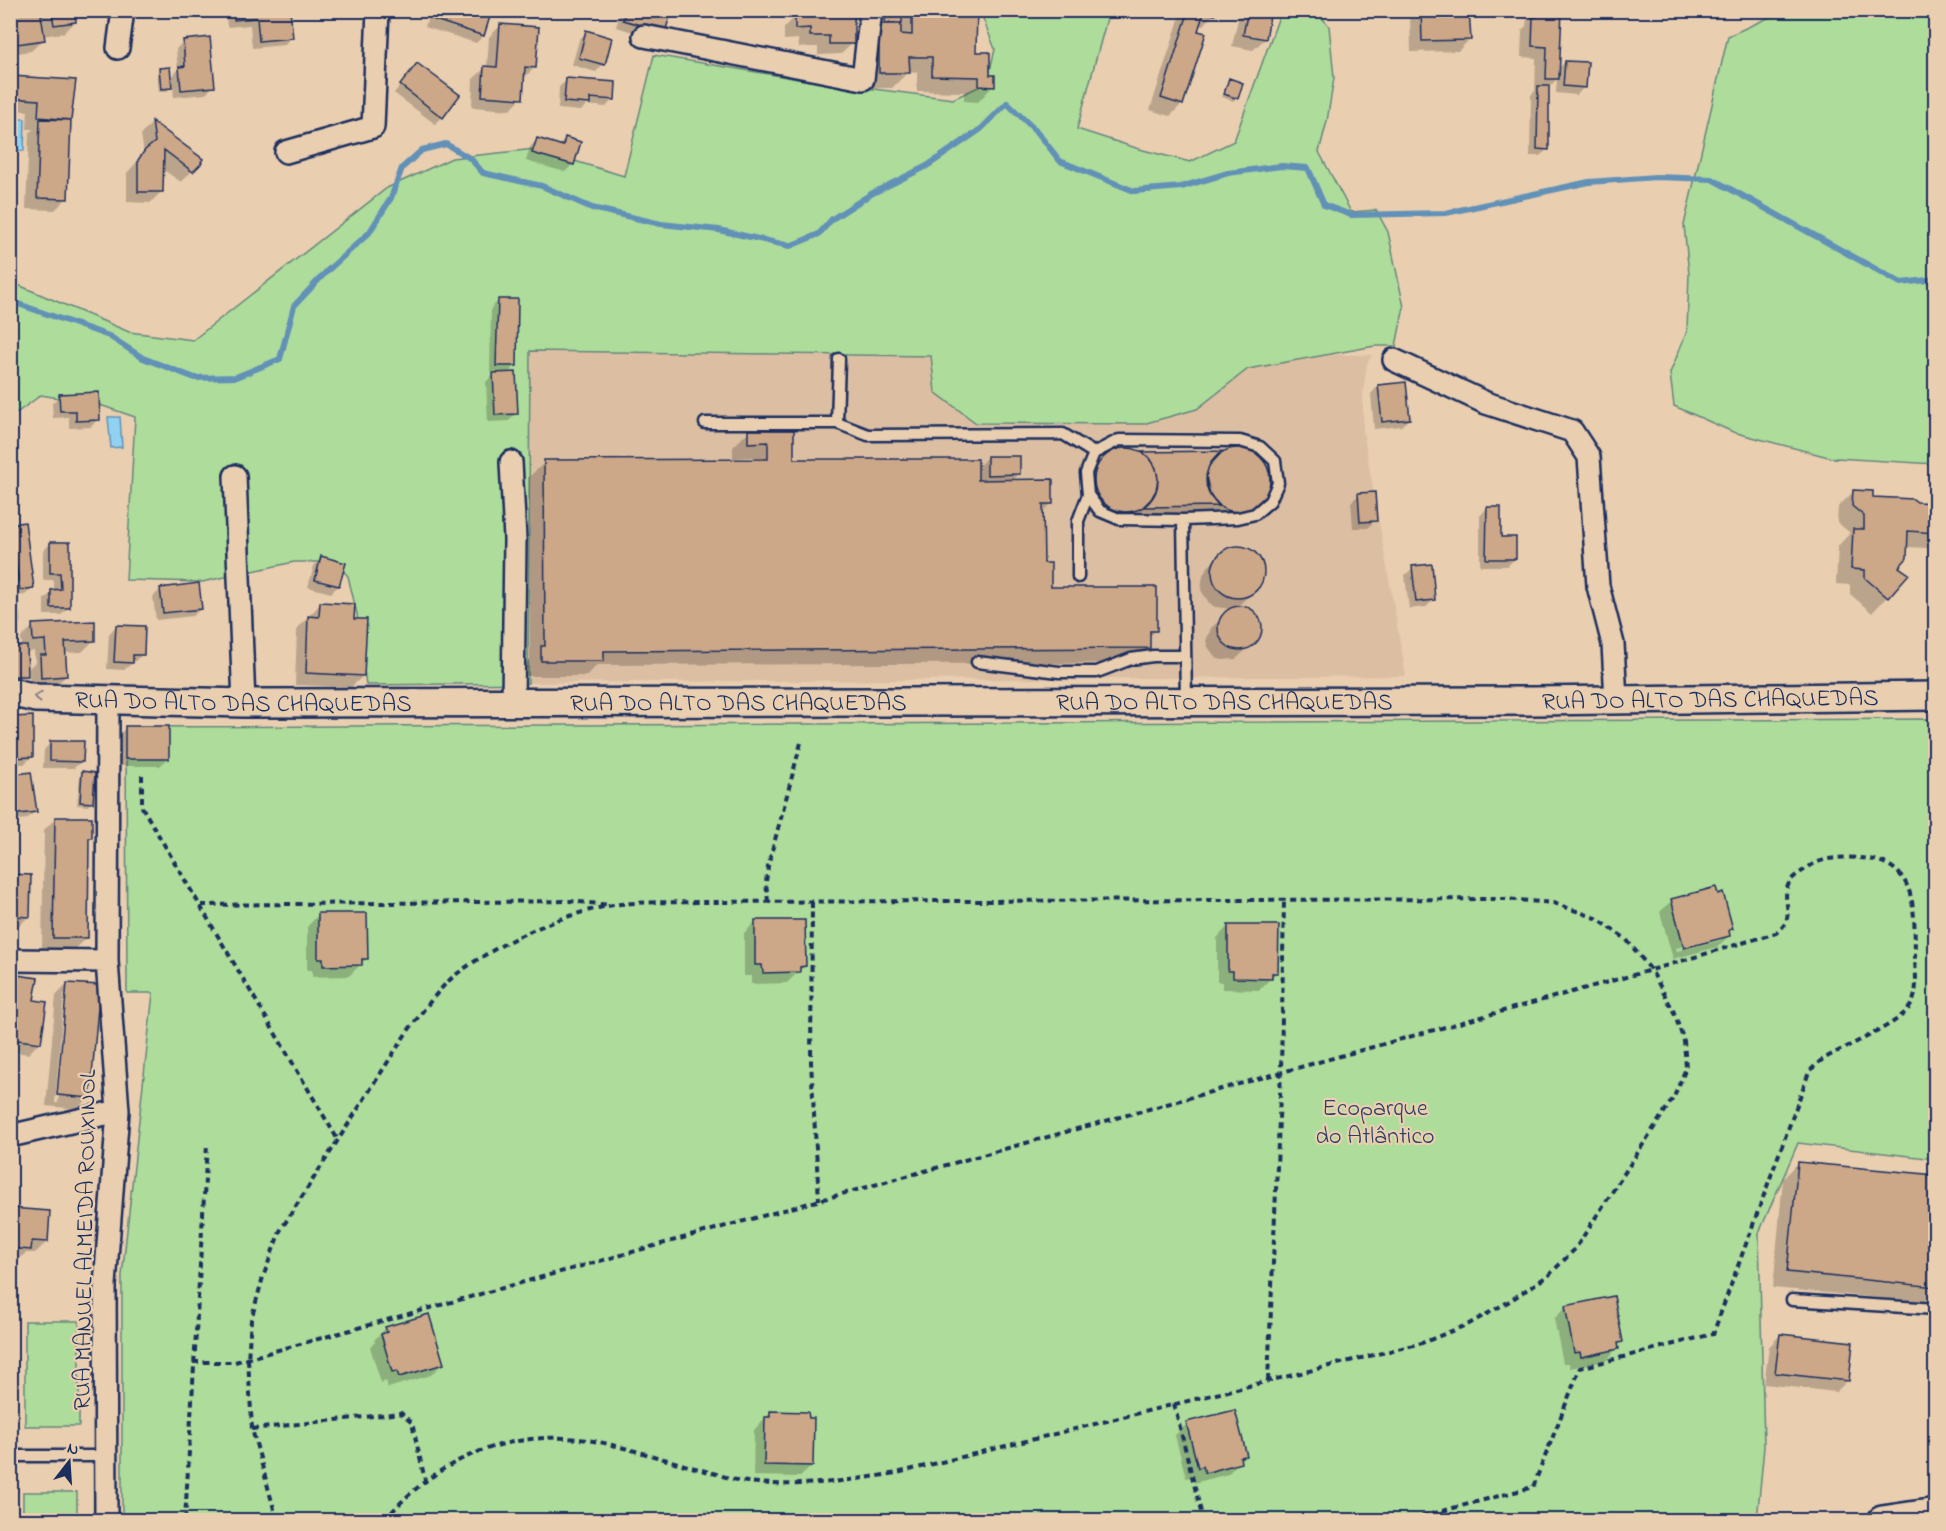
<svg xmlns="http://www.w3.org/2000/svg" width="1946" height="1531" font-family="'Indie Flower',sans-serif">
  <style>
    .built { fill: #dcbfa3 }
    .green { fill: #aedc9a; stroke: #64867c; stroke-width: 1.5 }
    .water { fill: #91d2f3; stroke: #6291b7; stroke-width: 1.5 }
    .shadow { fill: #0003; fill-rule: evenodd }
    .lines { fill: none; stroke-linecap: round; stroke-linejoin: round }
    .stream { stroke: #6291b7; stroke-width: 6 }
    .building { fill: #cca788; stroke: #1b2f5e; stroke-width: 1.5 }
    .service-casing { stroke: #1b2f5e; stroke-width: 15 }
    .minor-casing { stroke: #1b2f5e; stroke-width: 26 }
    .tertiary-casing { stroke: #1b2f5e; stroke-width: 32 }
    .path { stroke: #1b2f5e; stroke-width: 4; stroke-dasharray: 6 4.5; stroke-linecap: butt }
    .service { stroke: #e9ceb0; stroke-width: 10 }
    .minor { stroke: #e9ceb0; stroke-width: 21 }
    .tertiary { stroke: #e9ceb0; stroke-width: 27 }
    .oneway { stroke: #827e87 }
    .labels { text-anchor: middle; stroke-width: 4.5; stroke-linejoin: round; paint-order: stroke }
    .street-label { font-size: 24px; fill: #1b2f5e; stroke: #e9ceb0 }
    .park-label { font-size: 24px; fill: #2a4064; stroke: #e9ceb0 }
  </style>
  <rect width="100%" height="100%" fill="#e9ceb0"/>
  <filter id="ink" filterUnits="userSpaceOnUse"><feTurbulence type="fractalNoise" baseFrequency=".0167" numOctaves="2"/><feDisplacementMap in="SourceGraphic" scale="12" xChannelSelector="R" yChannelSelector="G"/><feConvolveMatrix kernelMatrix="1 2 1 2 8 2 1 2 1" color-interpolation-filters="sRGB"/></filter>
  <g filter="url(#ink)">
    <!-- built -->
    <path class="built" d="M521,348L847,349L1372,355L1367,363L1363,396V431L1406,676L520,683Z"/>
    <!-- green -->
    <path class="green" d="M1805,10L1935,11V464L1836,458V459L1733,432L1674,406L1670,373L1687,331L1689,274L1684,225L1728,36L1779,13Z
      M980,11H1109L1077,129L1139,149L1190,162L1234,141L1281,11H1316L1329,26L1334,78L1327,121L1319,152L1351,212L1376,210L1388,232L1404,307L1396,346H1375L1248,369L1197,409L1143,424L976,423L935,392L931,356L530,351L528,683L366,685L357,614L348,576L335,562H294L202,582L126,580L135,417L100,405L41,395L11,417V282L129,332L193,340L387,188L452,158L535,149L624,176L654,55L810,81L953,99L987,83L995,49Z
      M1935,719V1159L1798,1143L1759,1233L1764,1447L1757,1520H122V1276L153,993H127L126,727Z
      M25,1321H79V1426H25Z
      M23,1492H77V1520H23Z"/>
    <!-- water -->
    <path class="water" d="M14,119H25L24,151L13,150Z
      M108,417H120L122,447L111,448Z"/>
    <!-- shadow -->
    <path class="shadow" d="M73,10L75,22L63,33L42,36L43,40L31,51L10,54V11Z
      M232,10H289L291,37L284,45L252,48L250,25L227,27L226,16Z
      M430,10H491L483,36L476,43L425,27Z
      M621,10H656L657,39L616,27Z
      M821,10H856L852,15L853,43L841,54L818,55V47H799L798,39L784,40V28L796,16H819Z
      M911,10H975V54L993,86L978,102L964,101V92L917,91V72H908L892,88H864V41L883,25V17L886,14L901,21Z
      M1182,10H1215L1214,14L1203,26L1199,25L1182,104L1170,116L1150,110Z
      M1240,10H1270L1265,39L1253,50L1232,46Z
      M1414,10H1468L1469,40L1458,51L1411,52L1410,15Z
      M1512,10H1560L1557,70L1565,62L1584,87L1577,95L1556,93L1557,79L1548,88V149L1540,156H1530L1531,95L1535,91L1536,58L1521,57L1522,30L1526,26L1527,17H1512Z
      M501,25L535,67L522,80L521,98L510,110L472,107L473,79L485,68H487L489,37Z
      M586,32L603,64L596,72L572,65L579,40Z
      M183,42L213,86L206,94L174,97L173,85L167,91L159,92L157,73L160,69L170,78L178,70L176,49Z
      M417,65L442,117L435,124L394,93Z
      M11,77L70,105L67,198L55,210L26,209L29,133L33,129H27L28,111L10,110Z
      M567,80L613,99L606,107L586,105L581,111L558,109L559,87Z
      M1230,80L1236,98L1233,101L1222,97L1227,83Z
      M152,123L201,159L200,163L181,182L162,169V191L150,203L127,202V173L144,154L141,134Z
      M565,139L573,164L565,172L526,161L530,147L537,140L558,146Z
      M499,300L515,366L507,374L516,413L509,421L488,422L486,382L495,373H490L491,308Z
      M1378,386L1409,419L1401,426L1374,429L1371,394Z
      M60,396L98,419L91,427L69,428V417L53,418L52,403Z
      M749,431H793V461L976,469L987,457L1019,474L1011,481L1051,504L1042,513V564L1050,588L1156,630L1148,638V648L1133,663L597,665L587,676H526V663L530,659L529,477L545,462L753,461V457L733,458V447Z
      M1121,450H1131L1141,453H1224L1233,450H1243L1253,453L1261,460L1267,469L1269,479L1267,489L1263,498L1242,518L1110,523L1101,520L1092,515L1087,507L1091,471L1112,453Z
      M1854,491L1871,498L1936,505V540L1928,548L1906,547L1897,567L1907,575L1872,613L1850,594V585L1836,584L1838,546L1849,534V532L1837,522L1838,507Z
      M1359,495L1375,520L1368,528H1353L1351,502Z
      M1487,508L1500,538L1515,559L1507,566H1480V516Z
      M24,524L32,588L25,595L16,596L17,621L10,628V525Z
      M51,543H68V608L61,615H44V599L54,591V580H43V551Z
      M1233,548H1242L1250,551L1256,556L1261,564L1262,572L1261,581L1257,588L1236,608L1241,607L1253,612L1260,624L1258,637L1246,650L1236,659L1222,660L1216,658L1208,647L1206,641L1211,628L1232,609L1215,607L1209,603L1201,590L1203,575L1207,568L1219,556Z
      M322,558L338,586L331,593L308,587L314,566Z
      M1413,568L1434,600L1426,607L1409,609L1405,575Z
      M161,589L201,608L193,616L156,620L153,597Z
      M321,603L352,620L363,676L351,687L295,685L297,629Z
      M33,626L94,640L82,652L64,653L66,676L54,687L30,689L29,668L35,662L34,651L26,652L27,675L19,682L10,683V648L22,647L21,638Z
      M116,626L142,655L124,670L107,669L109,634Z
      M12,718L32,757L24,764H10V720Z
      M126,728L168,758L160,766H118V735Z
      M51,742L82,761L74,768H43L44,750Z
      M83,773L91,802L88,806L77,805L80,776Z
      M10,777L35,811L27,819L10,821Z
      M56,818L91,838L87,841L86,938L74,949H42L44,830Z
      M10,876L29,916L17,928H10Z
      M1672,900L1731,928L1728,932L1729,936L1717,947L1673,959L1660,912ZM1721,937V940L1677,951L1676,948Z
      M318,915L366,959L349,976L312,977V970H307V927Z
      M755,922L804,966L787,983L751,984V976H744V933Z
      M1228,926L1277,972L1259,990L1222,989V982H1217V938Z
      M10,975L33,1001L40,1042L28,1054L10,1051Z
      M67,984L89,1098L77,1109L46,1106L56,996ZM64,994H67L58,1103H55Z
      M1798,1163L1936,1177V1303L1773,1288L1783,1179Z
      M10,1209L47,1242L35,1253H26L18,1260H10Z
      M1565,1308L1622,1342L1606,1361L1570,1368L1569,1363H1563L1554,1319Z
      M386,1328L442,1364L431,1375L388,1388L386,1381L381,1383L370,1347L375,1342L374,1340Z
      M1780,1335L1848,1380L1836,1392L1764,1384L1769,1347Z
      M771,1412L807,1420L812,1466L800,1477L753,1476L754,1430Z
      M1187,1424L1245,1455L1228,1474L1194,1483L1192,1477L1186,1478L1175,1435Z"/>
    <g class="lines">
      <!-- stream -->
      <path class="stream" d="M10,301L109,336L143,358L195,378L236,377L280,359L294,306L327,271L369,233L391,198L402,168L422,150L446,144L471,159L483,173L542,186L592,208L661,224L719,230L790,246L819,234L832,219L871,194L927,166L981,129L1007,103L1038,133L1060,161L1134,191L1181,187L1228,173L1281,166L1308,168L1324,205L1351,215L1446,213L1589,182L1656,177L1712,179L1901,283L1936,279"/>
    </g>
    <!-- building -->
    <path class="building" d="M10,10H75L76,22L54,25L52,14L41,15L45,40L10,45Z
      M233,10H290L293,38L259,41L257,18L234,20Z
      M435,10H492L484,36L432,19Z
      M626,10H662L671,13L665,32L623,20Z
      M830,10H858L854,11V44H829V36H810V28L795,29V15L830,14Z
      M912,10H977L976,52H990V75H995V87L979,86V77L932,76V57H909L910,73H879V24H901V34L912,35Z
      M1189,10H1217L1215,15L1204,12L1198,31L1206,33L1183,105L1161,98Z
      M1248,10H1271L1266,39L1243,35Z
      M1421,10H1469L1471,40L1422,41Z
      M1538,10H1562L1559,79H1546L1547,47L1532,46L1533,17H1537Z
      M886,12L902,13V23H885Z
      M500,24L539,27L536,68L525,67L523,99L482,96L484,66L497,67Z
      M586,30L612,38L605,65L579,58Z
      M210,37L215,87L181,90L179,67L185,66L183,40Z
      M1565,61L1588,62L1586,88L1563,86Z
      M417,63L460,95L443,118L400,85Z
      M170,67L172,88L161,89L159,68Z
      M11,76L76,80L71,120L38,117L39,100L10,98Z
      M566,78L616,82L615,100L590,98V104L564,102Z
      M1229,78L1243,83L1238,99L1224,94Z
      M1538,86H1549V150L1537,149Z
      M40,119L71,120L68,199L37,198Z
      M152,121L203,159L201,162L202,163L193,172L164,150L163,192H138V160L145,150L155,142Z
      M565,137L581,142L574,165L532,153L537,138L563,146Z
      M498,299H518L517,366H496Z
      M516,372L518,414L495,415L493,373Z
      M1406,382L1410,419L1382,422L1378,385Z
      M99,392L100,420L76,421V411H60L59,394Z
      M748,430H794V459H978V480L1053,479V504H1043L1044,563H1051V587H1157V631H1150V648L604,651V661H541V646H545L544,460L768,459V442L748,443Z
      M1094 480a32 32 0 1 1 64 0a32 32 0 1 1-64 0Z
      M1206 480a32 32 0 1 1 64 0a32 32 0 1 1-64 0Z
      M1223,451L1209,466L1206,476L1210,495L1220,506L1143,507L1151,499L1156,490L1158,479L1156,468L1150,458L1141,452Z
      M987,456H1020V474L987,475Z
      M1853,490L1873,491V497L1913,499L1917,502L1936,503V533L1908,531L1907,558L1899,567L1909,574L1888,598L1865,578V570L1851,569L1853,529H1864V516L1852,506Z
      M1375,492L1377,521L1360,522L1358,493Z
      M1487,507H1501V537H1516V559H1486Z
      M25,522L34,588L20,590L11,524Z
      M50,542H70V608H51V590L61,589L60,573H50Z
      M1212 572a26 26 0 1 1 52 0a26 26 0 1 1-52 0Z
      M321,556L346,563L339,586L315,580Z
      M1432,564L1435,600L1416,602L1412,566Z
      M10,571H16L19,622H10Z
      M199,583L202,609L163,613L160,588Z
      M320,602L355,604L354,619H367L364,676L306,673L308,616L319,617Z
      M1218 628a22 22 0 1 1 44 0a22 22 0 1 1-44 0Z
      M95,621V641L65,642L67,676L41,678L40,655H46L45,640L33,641L32,624Z
      M116,625L145,626L144,655H133V663L114,662Z
      M10,646H27L28,676H10Z
      M33,716V757L12,758L11,717Z
      M125,726H169V759H125Z
      M50,741H84L83,762L50,761Z
      M82,771L95,773L93,803L80,802Z
      M31,772L37,812L10,815V775Z
      M55,817H92V838H89L88,938H53Z
      M10,874L31,875L30,917L10,916Z
      M1716,887L1718,894L1723,892L1733,929L1729,930L1730,936L1684,948L1671,899Z
      M318,913H367L368,959H362V965L323,966V959H318Z
      M755,920H805L806,966L800,967V972L763,973L762,965H755Z
      M1228,925H1279L1278,973H1272V979L1233,978V971H1228Z
      M10,974L38,978L34,1000L47,1002L41,1043L10,1039Z
      M67,983L100,985L90,1098L57,1095Z
      M1798,1162L1936,1175V1287L1787,1272Z
      M10,1208L50,1211L48,1242L32,1241L31,1250L10,1248Z
      M1614,1296L1623,1342L1618,1343L1619,1349L1581,1357L1580,1352L1574,1353L1565,1306Z
      M429,1314L444,1364L399,1377L397,1371L392,1372L381,1334L387,1332L385,1327Z
      M1780,1334L1853,1342L1849,1381L1775,1373Z
      M1235,1410L1247,1456L1240,1457L1241,1463L1205,1473L1203,1466L1198,1468L1186,1422Z
      M770,1411L808,1412L809,1418H814L813,1466L764,1465L765,1417H770Z"/>
    <g class="lines">
      <!-- service casing -->
      <g class="service-casing">
        <path id="service" d="M705,423H837L868,435L1063,434L1094,453
          M837,423L839,359
          M1119,440L1240,441L1260,447L1275,461L1278,483L1270,501L1255,514L1238,518L1183,520L1119,519L1100,511L1088,495L1086,473L1094,453Z
          M1183,520L1186,700
          M1078,577V521L1088,495
          M977,662L1059,672H1097L1131,659L1153,656H1185
          M1792,1300L1936,1309
          M10,1456H106"/>
      </g>
      <!-- minor casing -->
      <g class="minor-casing">
        <path id="minor" d="M644,36L863,79L871,10
          M118,48L123,10
          M286,152L373,127L378,10
          M1394,360L1486,403L1572,431L1589,457L1598,586L1613,644L1616,700
          M511,462L515,539L513,703
          M235,476L244,703
          M10,960L107,961
          M10,1136L118,1111
          M106,1520L105,1285L118,1111L107,961L108,699"/>
      </g>
      <!-- tertiary casing -->
      <g class="tertiary-casing">
        <g id="tertiary">
          <path id="s1" d="M10,692L36,698L244,703L1533,701L1936,696"/>
          <path d="M1882,1520L1936,1512"/>
        </g>
      </g>
      <!-- path -->
      <path class="path" d="M142,775V807L338,1140
        M768,902L766,882L768,866L802,739
        M812,902L811,1062L819,1200
        M201,905L570,901L610,905
        M193,1362H235L1651,970L1776,933C1800,915 1777,900 1791,880C1795,875 1805,870 1810,866C1825,857 1841,857 1858,858C1919,860 1914,910 1915,956C1915,972 1919,991 1911,1005C1899,1026 1844,1046 1822,1060C1817,1063 1813,1068 1809,1072L1713,1334L1580,1368L1533,1487L1408,1520
        M1268,1381L1281,1071L1284,900
        M1174,1404L1203,1520
        M252,1429L401,1413L412,1423L425,1480
        M185,1520L207,1145
        M277,1520L252,1429L248,1359L251,1320L263,1277L280,1231L407,1032C421,1014 440,986 458,973C503,940 559,915 613,905C638,901 670,903 696,902L1505,899L1554,903L1596,918L1626,939L1651,970L1673,1010L1684,1041L1686,1068L1674,1097L1575,1249L1549,1275L1508,1302L1469,1324L1422,1343L897,1473C847,1481 798,1488 748,1482C735,1481 721,1475 709,1472C677,1463 645,1453 612,1445C526,1423 441,1452 385,1520"/>
      <!-- service -->
      <use href="#service" class="service"/>
      <!-- minor -->
      <use href="#minor" class="minor"/>
      <!-- tertiary -->
      <use href="#tertiary" class="tertiary"/>
    </g>
    <!-- one-way arrows -->
    <defs><path id="oneway-chevron" d="M-2-3.5L2.5 0L-2 3.5" fill="none" stroke-width="1.6" stroke-linecap="round" stroke-linejoin="round" transform="scale(1.5)"/></defs>
    <use class="oneway" href="#oneway-chevron" transform="translate(38 697) rotate(-175)"/>
  </g>
  <g class="labels">
    <!-- street labels -->
    <g class="street-label">
      <text dy="8" stroke="none"><textPath href="#s1" startOffset="1701">RUA DO ALTO DAS CHAQUEDAS</textPath></text>
      <text dy="8" stroke="none"><textPath href="#s1" startOffset="234">RUA DO ALTO DAS CHAQUEDAS</textPath></text>
      <text dy="8" stroke="none"><textPath href="#s1" startOffset="1215">RUA DO ALTO DAS CHAQUEDAS</textPath></text>
      <text dy="8" stroke="none"><textPath href="#s1" startOffset="729">RUA DO ALTO DAS CHAQUEDAS</textPath></text>
      <text transform="translate(84 1240) rotate(-89)" y="8">RUA MANUEL ALMEIDA ROUXINOL</text>
    </g>
    <!-- park labels -->
    <g class="park-label">
      <text x="1375" y="1115">Ecoparque<tspan x="1375" dy="28">do Atlântico</tspan></text>
    </g>
  </g>
  <!-- margin -->
  <rect width="1946" height="1531" fill="none" stroke="#e9ceb0" stroke-width="36"/>
  <rect x="18" y="18" width="1910" height="1495" fill="none" stroke="#1b2f5e" stroke-width="2" filter="url(#ink)"/>
  <!-- north arrow -->
  <g transform="translate(69 1462) rotate(17)" stroke="#e9ceb0" stroke-width="4.5" paint-order="stroke">
  <path d="M0-4.5L10 22L0 15L-10 22Z" fill="#1b2f5e"/>
  <text y="-9" font-size="16" font-weight="bold" text-anchor="middle" fill="#1b2f5e">N</text>
  </g>
</svg>
